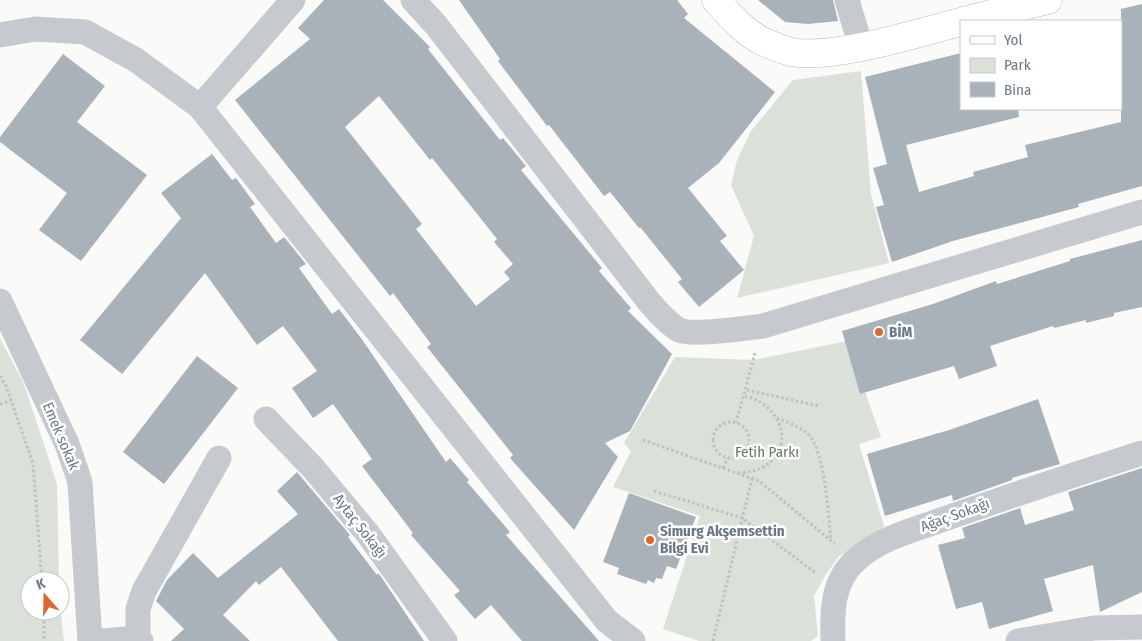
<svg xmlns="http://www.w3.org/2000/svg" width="1142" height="641" font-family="'Fira Sans Condensed',sans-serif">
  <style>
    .green { fill: #dbe1d9 }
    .building { fill: #aab2b9; fill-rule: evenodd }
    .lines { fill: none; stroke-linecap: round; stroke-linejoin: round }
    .secondary-casing { stroke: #b8bdc2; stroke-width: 29 }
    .path { stroke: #bec0c3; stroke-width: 3; stroke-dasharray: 2.5 2.5; stroke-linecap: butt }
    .street { stroke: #c6c9cd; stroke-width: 25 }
    .secondary { stroke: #fff; stroke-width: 28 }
    .poi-dot { fill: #de6834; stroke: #fff; stroke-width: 2 }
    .labels { text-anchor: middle; stroke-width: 5; stroke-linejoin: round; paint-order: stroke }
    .poi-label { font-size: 15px; font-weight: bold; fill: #6a7888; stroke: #fff; text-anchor: start }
    .street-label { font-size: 15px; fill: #6a7888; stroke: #fff }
    .park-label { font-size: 15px; fill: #677a65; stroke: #fff }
  </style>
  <rect width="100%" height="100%" fill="#fafaf8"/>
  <!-- green -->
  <path class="green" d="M861,71L871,194L889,263L737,298L754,236L731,185L737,160L751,131L793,80Z
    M0,338L24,384L57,484L59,581H30V611H60V605L64,641H0Z
    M847,341L881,437L859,444L884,526L871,540L839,556L825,576L814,596L818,636L811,641H699L663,629L700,516L613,487L631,451L624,443L675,357L753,360Z"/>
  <!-- building -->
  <path class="building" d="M324,0H383L430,47L428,49L500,140L503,138L526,166L521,170L602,268L599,271L631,308L628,311L672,354L630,431L605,443L618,457L574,530L510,458L513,455L427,347L431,344L393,293L390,296L235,100L310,39L298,28ZM379,96L430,160L432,158L478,215L497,239L494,242L513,264L504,272L510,279L476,306L416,229L422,224L345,127Z
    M459,0H677L688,14L684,18L775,92L719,163L688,188L727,236L720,241L744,270L699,307L678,282L682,279L640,227L639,228L610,192L604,196L549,125L547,126L498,61L500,59Z
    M758,0H833L838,21L808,24L785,22Z
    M1142,4V186L1078,204L1079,207L953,241L892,262L876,207L884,205L873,168L887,164L865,77L961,53V109H1018L1019,117L906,145L919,192L974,176L973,172L1028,157L1025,145L1121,122V9Z
    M63,54L105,86L77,122L147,175L81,261L39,230L67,193L0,142V137Z
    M212,154L232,180L236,178L255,204L250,207L276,243L284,237L306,264L299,268L332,314L339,309L361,338L446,462L450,458L469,480L467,482L510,532L506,535L599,641H522L491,605L475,619L454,595L460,591L411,535L413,533L362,466L372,459L333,404L313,418L292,388L317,371L283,326L257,345L205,273L122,374L80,340L181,218L161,193Z
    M1142,240V307L1114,313V316L1086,323V320L1054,328L1053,326L990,346L997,366L959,379L954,366L860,394L842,331L933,304L996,281L997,284L1070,261V259Z
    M197,356L238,388L164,484L123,452Z
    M1038,399L1060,464L1012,478V480L953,501L952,495L885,516L867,454L949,430Z
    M1142,468V592L1100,612L1093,565L1044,579L1053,611L989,629L982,602L956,609L938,545L965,538L962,528L1020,508L1025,525L1074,510L1068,492Z
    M297,472L350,535L348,537L377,575L378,573L382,578L424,641H338L281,567L259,585L256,581L223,615L250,641H171L184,629L156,601L167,580L193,553L218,578L298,514L277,491Z
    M629,493L696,517L676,569L667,566L662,579L656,578L654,583L648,580L646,584L617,574L619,568L603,562Z"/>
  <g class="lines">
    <!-- secondary casing -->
    <g class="secondary-casing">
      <path id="secondary" d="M716,0C729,14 745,33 762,41C771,45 782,50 791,52C834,60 916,33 961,22
        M963,21L1048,0"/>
    </g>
    <!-- path -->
    <path class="path" d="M0,376L6,386L33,464L42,581
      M747,390L819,406
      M0,404L11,401
      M777,418C787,422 799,426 808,434C826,453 828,515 831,541
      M713 440a18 18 0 1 1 36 0a18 18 0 1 1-36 0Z
      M736,423L755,353
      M643,440L759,481L835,544
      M723,468L728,458
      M738,473C748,472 757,471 765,466C798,444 778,403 745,396
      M654,491L742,518L816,573
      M44,611V641
      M713,641L752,478"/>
    <!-- street -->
    <path class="street" d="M413,0L436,25L650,303C658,312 668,324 679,330C693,336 746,328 763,326L1142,212
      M847,0L861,47
      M0,35L36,29L85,32L136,60L200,107L607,621L633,641
      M200,107L293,0
      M0,301L67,444L80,482L90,641
      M266,419L313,468L368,534L445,641
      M138,638V609L144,591L219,458
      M103,641L138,638L141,641
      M833,641C832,612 832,581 856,560C880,538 914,530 944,519C1010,496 1076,474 1142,453
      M1018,641L1094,628L1142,627"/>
    <!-- secondary -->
    <use href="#secondary" class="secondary"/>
  </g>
  <!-- markers -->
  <g class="poi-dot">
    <circle cx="879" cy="332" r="5"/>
    <circle cx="650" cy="540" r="5"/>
  </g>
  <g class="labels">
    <!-- poi labels -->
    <g class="poi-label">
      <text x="889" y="337">BİM</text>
      <text x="660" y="536">Simurg Akşemsettin<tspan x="660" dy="17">Bilgi Evi</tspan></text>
    </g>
    <!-- street labels -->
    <g class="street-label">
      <text transform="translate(61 436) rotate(67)" y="5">Emek sokak</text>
      <text transform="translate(955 515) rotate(-20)" y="5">Ağaç Sokağı</text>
      <text transform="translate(360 526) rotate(52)" y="5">Aytaç Sokağı</text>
    </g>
    <!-- park labels -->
    <g class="park-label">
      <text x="767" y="457">Fetih Parkı</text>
    </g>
  </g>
  <!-- legend -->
  <rect x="960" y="20" width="162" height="90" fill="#ffffff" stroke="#c3c9cf"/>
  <rect x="970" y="36" width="25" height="8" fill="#ffffff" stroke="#c3c9cf"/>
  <text x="1004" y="45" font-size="15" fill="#6a7888">Yol</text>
  <rect x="970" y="58" width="25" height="15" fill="#dbe1d9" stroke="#c3c9cf"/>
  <text x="1004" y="70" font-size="15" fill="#6a7888">Park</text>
  <rect x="970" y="82" width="25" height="15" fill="#aab2b9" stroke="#c3c9cf"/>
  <text x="1004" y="95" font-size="15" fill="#6a7888">Bina</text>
  <!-- north arrow -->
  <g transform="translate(45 596) rotate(340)"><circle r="24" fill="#ffffff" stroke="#c3c9cf"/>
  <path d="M0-4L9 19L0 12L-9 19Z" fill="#de6834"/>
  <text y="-8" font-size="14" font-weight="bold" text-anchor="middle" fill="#6a7888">K</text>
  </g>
</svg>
